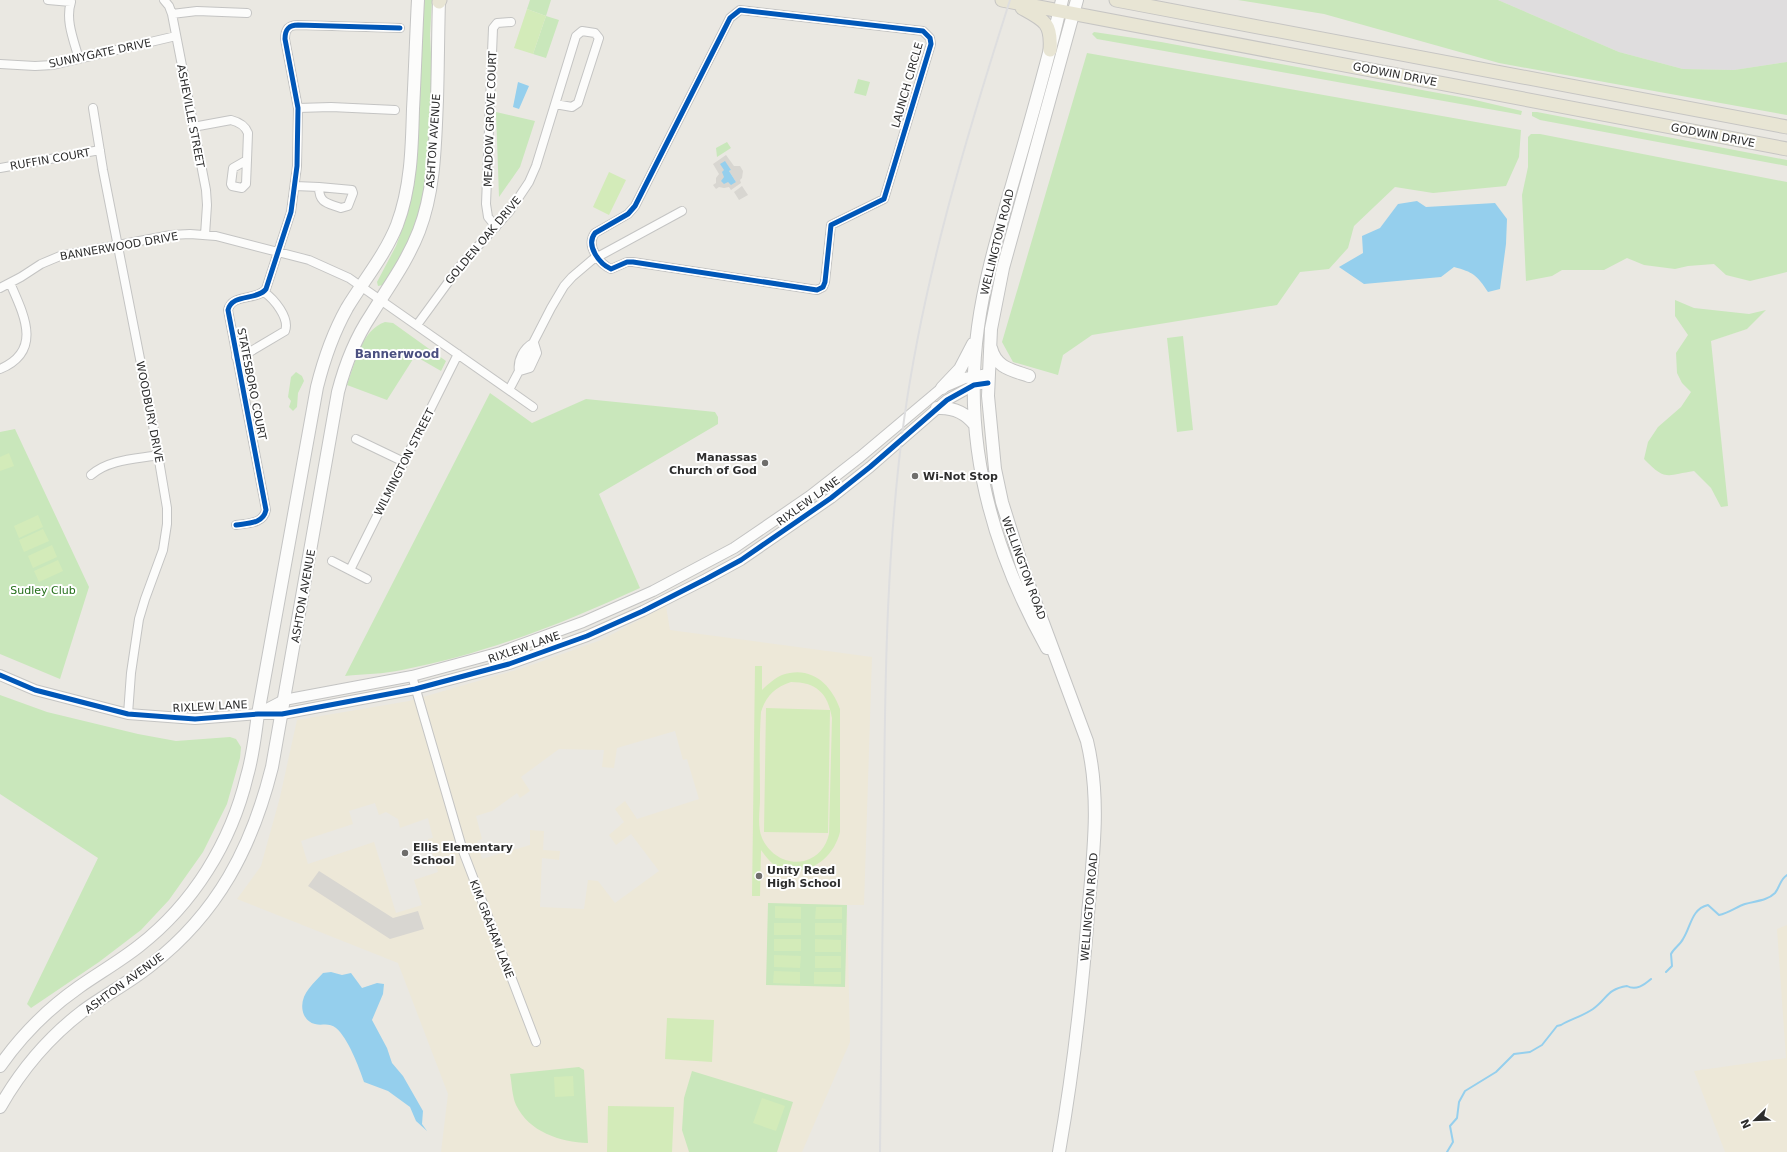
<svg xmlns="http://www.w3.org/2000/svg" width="1787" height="1152" font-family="'DejaVu Sans',sans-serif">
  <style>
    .industrial { fill: #dfddde }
    .education { fill: #ede8d8; fill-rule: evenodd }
    .green { fill: #c9e7bb }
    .pitch { fill: #d3ebb9; fill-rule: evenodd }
    .plaza { fill: #d8d6d1; fill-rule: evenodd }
    .water { fill: #95cfed }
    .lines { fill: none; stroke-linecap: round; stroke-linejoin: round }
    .stream { stroke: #95cfed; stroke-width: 2 }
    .minor-casing { stroke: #c4c4c3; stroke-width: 10 }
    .tertiary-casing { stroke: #c4c4c3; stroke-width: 12 }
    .secondary-casing { stroke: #c4c4c3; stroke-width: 14 }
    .primary-casing { stroke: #c6c5c3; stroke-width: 15 }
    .minor { stroke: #fcfcfb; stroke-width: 8 }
    .tertiary { stroke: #fcfcfb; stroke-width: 10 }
    .secondary { stroke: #fcfcfb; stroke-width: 12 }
    .primary { stroke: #e8e5d4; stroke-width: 13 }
    .rail { stroke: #dededf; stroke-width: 2 }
    .cycleway-casing { stroke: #fff; stroke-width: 8 }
    .cycleway { stroke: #0057b8; stroke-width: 5 }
    .poi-dot { fill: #6f6e6c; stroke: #fff; stroke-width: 1.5 }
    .labels { text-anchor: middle; stroke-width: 4; stroke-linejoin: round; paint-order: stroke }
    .street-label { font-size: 11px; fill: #2d2d2d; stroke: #fff }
    .poi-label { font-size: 11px; font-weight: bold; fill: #2d2d2d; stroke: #fff; text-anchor: start }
    .park-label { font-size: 11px; fill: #236e19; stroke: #fff }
    .neighbourhood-label { font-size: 12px; font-weight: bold; fill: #4b5080; stroke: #fff }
  </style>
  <rect width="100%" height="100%" fill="#eae8e2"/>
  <!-- industrial -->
  <path class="industrial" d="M1498,0H1787V62L1734,70L1683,69L1619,52Z"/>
  <!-- education -->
  <path class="education" d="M666,606L670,630L872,657L864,905H847L850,1042L802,1152H441L448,1094L398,963L237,899L261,866L280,797L297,720L409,701L523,668L601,640ZM675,731L683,760L687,759L699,799L637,819L625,801L615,809L624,822L609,835L616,845L631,834L659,871L615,903L598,881L588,880L584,909L540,907L542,858L559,860L560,851L543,850L544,831L530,830V845L482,859L477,841L482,839L476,816L492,811L517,793L520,798L530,791L521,777L559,749L604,750L602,767L614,768L617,748ZM375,803L379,815L386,812L398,819L400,828L428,818L433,838L428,839L438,872L414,880L422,905L396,913L374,842L308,864L301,841L353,824L349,811Z
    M1787,925V1152H1725L1694,1071L1786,1058L1777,929Z"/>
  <!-- green -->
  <path class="green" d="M422,0H432L430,35L432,74L429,175L412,236L392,274L383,285L378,286L377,282L396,246L404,224L413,177Z
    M530,0H551L546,16L559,20L546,58L533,54L546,16L527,9Z
    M1238,0H1498L1619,52L1683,69L1734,70L1787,62V115L1499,63L1324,14Z
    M1094,32L1161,42L1471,99L1522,111L1521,115L1511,113L1097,39L1092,34Z
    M1087,53L1521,130L1519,157L1506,186L1433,193L1395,187L1354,226L1348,248L1329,269L1300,272L1277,305L1092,335L1063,355L1058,375L1013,362L1002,342Z
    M858,79L870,82L866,96L854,93Z
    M496,112L535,121L520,167L499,197Z
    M1532,112H1537L1787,160V166L1540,120L1532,116Z
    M1531,134H1540L1787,182V272L1750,281L1726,275L1714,264L1688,266L1675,269L1644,265L1627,258L1604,270H1562L1552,276L1526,281L1522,195L1528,167V137Z
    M727,142L731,148L717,157L716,148Z
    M1675,300L1694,308L1749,314L1766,310L1747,329L1711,341L1728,506L1721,507L1711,488L1694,471C1667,475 1666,482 1644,459L1648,442L1658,427L1681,407L1691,392L1682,383L1677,373L1676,353L1688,335L1675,316Z
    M385,322L393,323L446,361L441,371L415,356L387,400L347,385C355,364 361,330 385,322Z
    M1183,336L1193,430L1177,432L1167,338Z
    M296,372L302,376L304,381L298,393L297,407L293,411L289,407L291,401L288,397L291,377Z
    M490,393L532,423L586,399L715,412L718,417V424L599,494L640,588C564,623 485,654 402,670C384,674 364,674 345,676Z
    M15,429L89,587L60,679L0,654V432Z
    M0,695L47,712L138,734L176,741L230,737L236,739L241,747L240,758L227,804L203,852L169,900L141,930L99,962L31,1008L27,1004L98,858L0,794Z
    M768,903L847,905L845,987L766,985Z
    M579,1067L584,1070L588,1143C560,1142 529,1132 516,1105C512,1096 512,1084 510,1074Z
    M692,1071L793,1102L777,1152H689L682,1130L684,1098Z"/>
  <!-- pitch -->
  <path class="pitch" d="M527,9L546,16L533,54L514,48Z
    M609,172L626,180L609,215L593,207Z
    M9,453L14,466L0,471V457Z
    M38,515L43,527L19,538L14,526Z
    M43,529L49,541L24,552L19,540Z
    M52,545L57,557L33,568L28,556Z
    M58,560L63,571L39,582L34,571Z
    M755,666H762V690C768,684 775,678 782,675C811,665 831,684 840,709V832C833,861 802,882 773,864C768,860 764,854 761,850L760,896H752ZM791,682C816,682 828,693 832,718L829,834C826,847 818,857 804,861C786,865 769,854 762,838C757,826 760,810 760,798C760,770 759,741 761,712C766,696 775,687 791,682Z
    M766,708L830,710L828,833L764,832Z
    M775,906L801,907V919L775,918Z
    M816,907H842V919H815Z
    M774,923H801V935H774Z
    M815,923H842V935H815Z
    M774,939H801V951H774Z
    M815,939L841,940V952H815Z
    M774,955L801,956L800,968L774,967Z
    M815,956H841V968H815Z
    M774,971L800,972V984L773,983Z
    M814,972H841V984H814Z
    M667,1018L714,1020L712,1062L665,1059Z
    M573,1076L574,1096L555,1097L554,1077Z
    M762,1098L785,1106L776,1131L753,1123Z
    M608,1106L674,1107L672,1152H607Z"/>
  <!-- plaza -->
  <path class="plaza" d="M726,155L734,166H740L743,171L742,178L740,180L741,183L731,190L729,187L724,188L719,187L716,189L713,185L716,183V178L719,174L713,164ZM724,170H731L729,171L736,182H728Z
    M742,186L748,195L739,200L734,192Z
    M319,871L393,918L418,911L424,929L390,939L308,886Z"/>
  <!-- water -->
  <path class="water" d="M518,82L529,86L519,109L513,107Z
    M725,161L731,170L729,171L736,182L731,185L728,182L724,184L721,181L724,177L722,172L724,170L720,164Z
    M1417,201L1426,207L1495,203L1507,219L1506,244L1500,289L1488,292C1477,275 1473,272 1454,267L1441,277L1364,284L1339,267L1363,253L1362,236L1380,228L1398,204Z
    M331,972L342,975L351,973L362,988L377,983L384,984L383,994L372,1020L387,1048L392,1063L403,1076L423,1111L422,1124L427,1131L416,1121L410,1107L388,1091L364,1082C359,1067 348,1038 336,1028C329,1022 322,1026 315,1024C310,1023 306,1019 304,1015C297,997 312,985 323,973Z"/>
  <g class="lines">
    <!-- stream -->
    <path class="stream" d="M1666,972L1672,966L1671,954C1674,948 1680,945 1683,939C1691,927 1691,909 1708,905L1719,915C1729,913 1736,907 1745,904C1755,901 1767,901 1775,893C1780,887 1780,879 1787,875
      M1447,1152L1453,1142L1450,1126L1457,1118L1459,1102L1465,1091L1496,1072L1514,1054L1530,1052L1542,1045L1557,1026L1561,1025C1571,1019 1583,1016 1593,1009C1607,999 1607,989 1627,986C1636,991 1644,985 1651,979"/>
    <!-- minor casing -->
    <g class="minor-casing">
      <path id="minor" d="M48,0L71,2C65,20 74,41 79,59
        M164,0L169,6L172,14L206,190L207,205L205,235
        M740,10L923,31L930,38L931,44L884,199L831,225L825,282L823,287L817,290L633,262H627L611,269C600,264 585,246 595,233L628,214L635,206L730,18Z
        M172,14L197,11L247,13
        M0,64L35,66L53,65L176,36
        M93,108L103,170L153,425L167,508V524L163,550L145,599L139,619L131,673L128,714
        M298,108L331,107L395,110
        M193,127L231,120C239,122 245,125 248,133L247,160L233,168L231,184L232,186L242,188L246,184L247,160
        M0,168L100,150
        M295,186L319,187
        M319,187L352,190L353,193L348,206L341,208C328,203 319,204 319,187Z
        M496,227L488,217L486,204L493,28L497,23L511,22
        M0,288L21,277L41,264L60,256L171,235L190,234L216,236L309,260L349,278L533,407
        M417,325L460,266L509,212L529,182L536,166L576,36L582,31L595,33L599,38L578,103L572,107L555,104
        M236,357L248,353L285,331C290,318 274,299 264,292
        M0,369C43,351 24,315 10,283
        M519,371C517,360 524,348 533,343
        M520,371L530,368L537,353L534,343
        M509,390L519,371L525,366L532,351L533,343L551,308L564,286L572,277L592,260L682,211
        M356,439L404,462
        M91,475C109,459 137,459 159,455
        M236,525C248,523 263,524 266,510L228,310C232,293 257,301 266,289L291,212L297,166L298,108L285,39C285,30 288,25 298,25L400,28
        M332,561L367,579
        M350,570L458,354
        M412,676L463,851L536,1042"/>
    </g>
    <!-- tertiary casing -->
    <g class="tertiary-casing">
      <path id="tertiary" d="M0,675L35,690L128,714L195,719L258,714H282L415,689L509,664L587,636L643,611L706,579L741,560L831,498L870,467L947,400L974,385L988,383
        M259,713L284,700L412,676L501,652L583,622L653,591L734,548L810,496L860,457L942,388L965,378L988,374"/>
    </g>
    <!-- secondary casing -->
    <g class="secondary-casing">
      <path id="secondary" d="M991,348C996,368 1012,370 1029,376
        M942,388L960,369L973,344
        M937,408C953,407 966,413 975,425
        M1047,648C991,548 962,442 978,327C984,283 996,241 1008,199C1027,133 1047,67 1062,0
        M0,1066C21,1036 49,1008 79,987C99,973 120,961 139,946C193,904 231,843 247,776C253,756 255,735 258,714L317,387C324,359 333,333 347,308C364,280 385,255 397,225C411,188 412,148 413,109C415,73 416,36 418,0
        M0,1107C21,1070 49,1037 83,1011C105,995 130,982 151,965C218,913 252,847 272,767L338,392C345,365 355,339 371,315C388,287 407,262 419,231C435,189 435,144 437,100C438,67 438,33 439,0
        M1059,1152C1073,1073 1082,993 1088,914C1093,856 1101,799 1087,741L1023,569L1002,502L995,469L988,396L991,329L1003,268L1077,0"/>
    </g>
    <!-- primary casing -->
    <g class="primary-casing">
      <path id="primary" d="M1002,0L1787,149
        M1116,0L1787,127
        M439,2L440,0
        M1022,8C1044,20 1052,23 1050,50"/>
    </g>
    <!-- minor -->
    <use href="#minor" class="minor"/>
    <!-- tertiary -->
    <use href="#tertiary" class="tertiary"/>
    <!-- secondary -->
    <use href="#secondary" class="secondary"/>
    <!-- primary -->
    <use href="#primary" class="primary"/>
    <!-- rail -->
    <path class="rail" d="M880,1152C881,1035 882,918 884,800C885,673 887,546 904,420C924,276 966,138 1010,0"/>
    <!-- cycleway casing -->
    <g class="cycleway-casing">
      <path id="cycleway" d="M740,10L923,31L930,38L931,44L884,199L831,225L825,282L823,287L817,290L633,262H627L611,269C600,264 585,246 595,233L628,214L635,206L730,18Z
        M236,525C248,523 263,524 266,510L228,310C232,293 257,301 266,289L291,212L297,166L298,108L285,39C285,30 288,25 298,25L400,28
        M0,675L35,690L128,714L195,719L258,714H282L415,689L509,664L587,636L643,611L706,579L741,560L831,498L870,467L947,400L974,385L988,383"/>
    </g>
    <!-- cycleway -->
    <use href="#cycleway" class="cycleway"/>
  </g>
  <!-- markers -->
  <g class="poi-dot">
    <circle cx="765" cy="463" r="4"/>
    <circle cx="915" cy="476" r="4"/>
    <circle cx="405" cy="853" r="4"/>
    <circle cx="759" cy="876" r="4"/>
  </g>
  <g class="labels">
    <!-- street labels -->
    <g class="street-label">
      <text transform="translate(100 53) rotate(-12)" y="4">SUNNYGATE DRIVE</text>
      <text transform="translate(1395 74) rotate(11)" y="4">GODWIN DRIVE</text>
      <text transform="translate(907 85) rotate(-74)" y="4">LAUNCH CIRCLE</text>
      <text transform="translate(191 116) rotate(79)" y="4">ASHEVILLE STREET</text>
      <text transform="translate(490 119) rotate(-88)" y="4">MEADOW GROVE COURT</text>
      <text transform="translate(1713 135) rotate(11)" y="4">GODWIN DRIVE</text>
      <text transform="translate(433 141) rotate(-86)" y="4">ASHTON AVENUE</text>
      <text transform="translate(50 159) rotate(-10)" y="4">RUFFIN COURT</text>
      <text transform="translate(483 240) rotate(-50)" y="4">GOLDEN OAK DRIVE</text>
      <text transform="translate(997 242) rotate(-76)" y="4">WELLINGTON ROAD</text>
      <text transform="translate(119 246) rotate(-10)" y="4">BANNERWOOD DRIVE</text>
      <text transform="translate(252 384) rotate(79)" y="4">STATESBORO COURT</text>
      <text transform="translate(150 412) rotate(79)" y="4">WOODBURY DRIVE</text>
      <text transform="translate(404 462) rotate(-63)" y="4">WILMINGTON STREET</text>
      <text transform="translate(808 501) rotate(-36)" y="4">RIXLEW LANE</text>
      <text transform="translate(1024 568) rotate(70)" y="4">WELLINGTON ROAD</text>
      <text transform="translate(303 596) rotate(-80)" y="4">ASHTON AVENUE</text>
      <text transform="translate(524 647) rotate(-19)" y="4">RIXLEW LANE</text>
      <text transform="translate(210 706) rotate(-3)" y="4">RIXLEW LANE</text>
      <text transform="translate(1089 907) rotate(-85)" y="4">WELLINGTON ROAD</text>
      <text transform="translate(492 929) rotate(69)" y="4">KIM GRAHAM LANE</text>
      <text transform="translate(124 983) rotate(-36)" y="4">ASHTON AVENUE</text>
    </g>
    <!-- poi labels -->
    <g class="poi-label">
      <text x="757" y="461" text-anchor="end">Manassas<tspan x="757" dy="13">Church of God</tspan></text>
      <text x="923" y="480">Wi-Not Stop</text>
      <text x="413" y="851">Ellis Elementary<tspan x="413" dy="13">School</tspan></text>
      <text x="767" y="874">Unity Reed<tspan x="767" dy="13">High School</tspan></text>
    </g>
    <!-- park labels -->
    <g class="park-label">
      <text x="43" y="594">Sudley Club</text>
    </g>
    <!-- neighbourhood labels -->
    <g class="neighbourhood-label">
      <text x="397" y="358">Bannerwood</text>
    </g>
  </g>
  <!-- north arrow -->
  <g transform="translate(1755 1120) rotate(247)" stroke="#ffffff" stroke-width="3" paint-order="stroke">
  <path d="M0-3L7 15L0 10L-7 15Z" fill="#2d2d2d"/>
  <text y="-6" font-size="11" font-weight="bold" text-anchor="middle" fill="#2d2d2d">N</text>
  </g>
</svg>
